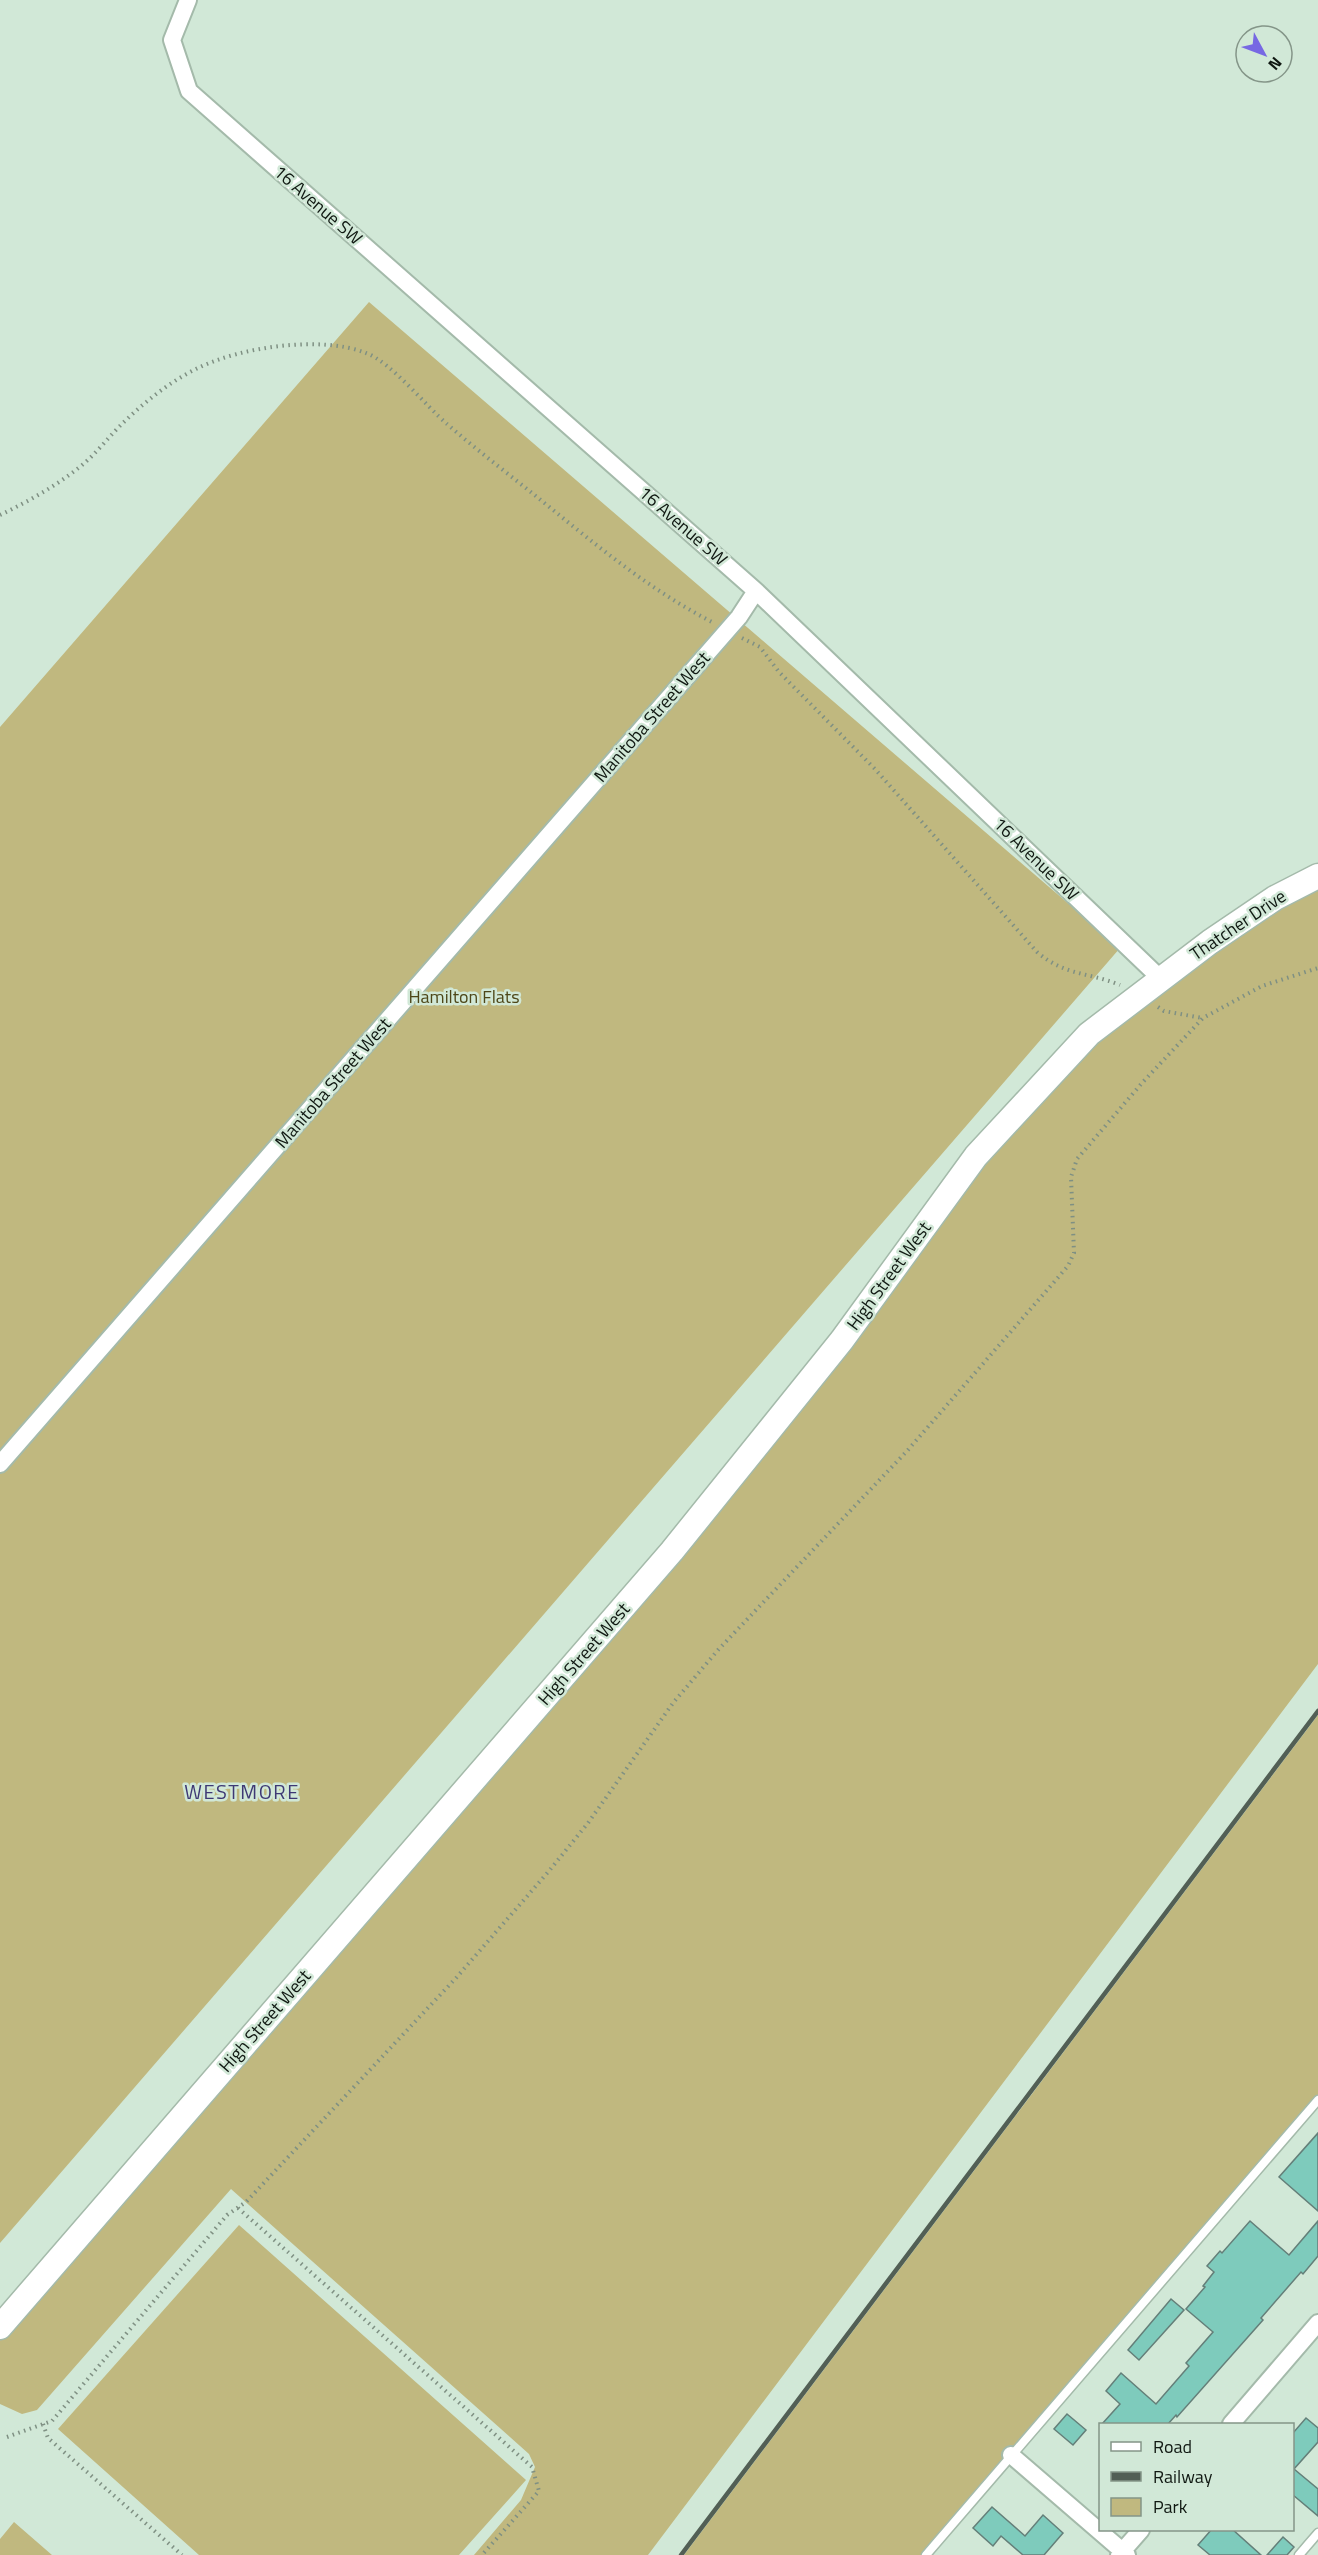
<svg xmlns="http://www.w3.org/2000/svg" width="1318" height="2555" font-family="'Titillium Web',sans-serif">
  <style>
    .green { fill: #c0b87f }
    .building { fill: #7ecbbc; stroke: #647f79; stroke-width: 1.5 }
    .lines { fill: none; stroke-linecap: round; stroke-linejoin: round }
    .service-casing { stroke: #a4baaa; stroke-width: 11 }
    .minor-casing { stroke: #a4baaa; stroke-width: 20 }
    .secondary-casing { stroke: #a4baaa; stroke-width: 27 }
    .path { stroke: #7f9083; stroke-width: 4; stroke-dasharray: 1.5 4.5; stroke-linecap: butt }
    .service { stroke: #fff; stroke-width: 8 }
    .minor { stroke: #fff; stroke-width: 16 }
    .secondary { stroke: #fff; stroke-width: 24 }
    .rail { stroke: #525f55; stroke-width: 4.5 }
    .labels { text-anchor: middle; stroke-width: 5; stroke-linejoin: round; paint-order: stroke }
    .street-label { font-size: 18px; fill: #101812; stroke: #d1e8d7 }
    .park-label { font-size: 18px; fill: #4d4618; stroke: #d1e8d7 }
    .neighbourhood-label { font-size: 20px; letter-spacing: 1.5px; fill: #3e3874; stroke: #d1e8d7 }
  </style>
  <rect width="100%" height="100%" fill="#d1e8d7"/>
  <!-- green -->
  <path class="green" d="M369,302L1120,948L0,2243V727Z
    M1318,881V1664L648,2555H474L521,2500L535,2467L529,2454L231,2189L37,2410L22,2414L0,2404V2332L669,1560L972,1170L1090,1037Z
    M1318,1715V2100L926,2555H684Z
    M239,2225L526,2480L459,2555H199L58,2429Z
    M14,2522L52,2555H0V2539Z"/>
  <!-- building -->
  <path class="building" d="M1318,2133V2211L1279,2177Z
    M1250,2221L1289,2255L1318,2221V2256L1303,2274L1301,2272L1261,2318L1263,2320L1177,2417L1176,2415L1168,2424H1102L1120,2404L1106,2391L1121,2373L1156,2404L1189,2366L1186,2363L1213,2332L1186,2309L1205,2287L1203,2286L1214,2272L1207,2266L1220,2251L1222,2253Z
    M1171,2299L1184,2310L1139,2360L1128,2350Z
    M1067,2414L1086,2430L1073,2445L1054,2429Z
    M1306,2418L1318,2428V2442L1294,2469L1318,2489V2516L1293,2495V2433Z
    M992,2507L1025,2536L1043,2515L1063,2533L1044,2555H1023L1001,2536L993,2546L973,2528Z
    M1212,2529H1232L1261,2555H1210L1198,2545Z
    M1283,2537L1294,2547L1287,2555H1267Z"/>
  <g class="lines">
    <!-- service casing -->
    <g class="service-casing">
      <path id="service" d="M926,2555L1318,2100
        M1299,2555L1318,2533"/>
    </g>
    <!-- minor casing -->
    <g class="minor-casing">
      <path id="minor" d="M188,0L172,40L189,91L756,591L1160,978
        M0,1464L739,617L756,591
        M1231,2424L1318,2323
        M1011,2455L1127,2555
        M1119,2555L1141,2530"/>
    </g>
    <!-- secondary casing -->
    <g class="secondary-casing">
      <path id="secondary" d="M0,2327L672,1551L842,1340L976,1156L1089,1034L1210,942L1275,898L1318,876"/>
    </g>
    <!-- path -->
    <path class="path" d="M0,515C29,501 56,486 81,466C97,453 110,435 125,421C147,400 171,381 198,368C241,347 321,335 366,353C391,362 426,406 447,424C478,451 511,476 542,501C596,545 650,590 712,622
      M742,638L760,647L779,672L875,769L1037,952C1065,976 1088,972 1120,985
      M1158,1007L1164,1011L1202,1018
      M238,2208L532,2467L539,2491L482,2555
      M43,2424L48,2438L182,2555
      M7,2437L52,2421L227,2215L246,2202L456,1978L549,1871L588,1823L673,1703L718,1650L907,1451L1068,1266L1074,1253L1071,1177L1077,1159L1142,1083L1203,1018L1262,986L1318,968"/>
    <!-- service -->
    <use href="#service" class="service"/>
    <!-- minor -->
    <use href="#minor" class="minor"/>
    <!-- secondary -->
    <use href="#secondary" class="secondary"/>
    <!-- rail -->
    <path class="rail" d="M681,2555L1318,1711"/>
  </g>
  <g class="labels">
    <!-- street labels -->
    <g class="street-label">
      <text transform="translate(318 205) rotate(41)" y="6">16 Avenue SW</text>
      <text transform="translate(683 526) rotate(41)" y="6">16 Avenue SW</text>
      <text transform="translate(652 717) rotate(-49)" y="6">Manitoba Street West</text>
      <text transform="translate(1036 859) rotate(44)" y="6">16 Avenue SW</text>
      <text transform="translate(1238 925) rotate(-34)" y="6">Thatcher Drive</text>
      <text transform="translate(333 1083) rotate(-49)" y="6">Manitoba Street West</text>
      <text transform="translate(889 1276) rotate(-54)" y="6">High Street West</text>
      <text transform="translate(584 1654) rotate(-49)" y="6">High Street West</text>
      <text transform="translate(265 2021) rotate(-49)" y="6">High Street West</text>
    </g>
    <!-- park labels -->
    <g class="park-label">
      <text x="464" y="1003">Hamilton Flats</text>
    </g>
    <!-- neighbourhood labels -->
    <g class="neighbourhood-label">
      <text x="242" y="1799">WESTMORE</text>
    </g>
  </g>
  <!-- legend -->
  <rect x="1099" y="2423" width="195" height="108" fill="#d1e8d7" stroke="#849588" stroke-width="1.5"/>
  <rect x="1111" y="2442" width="30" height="9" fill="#ffffff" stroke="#849588" stroke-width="1.5"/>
  <text x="1153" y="2453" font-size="18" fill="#101812">Road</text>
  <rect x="1111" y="2472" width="30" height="9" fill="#525f55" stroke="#849588" stroke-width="1.5"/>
  <text x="1153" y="2483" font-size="18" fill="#101812">Railway</text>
  <rect x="1111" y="2498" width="30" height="18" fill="#c0b87f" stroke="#849588" stroke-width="1.5"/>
  <text x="1153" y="2513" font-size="18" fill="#101812">Park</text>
  <!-- north arrow -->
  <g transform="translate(1264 54) rotate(131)"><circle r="28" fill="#d1e8d7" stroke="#849588" stroke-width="1.5"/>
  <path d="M0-4.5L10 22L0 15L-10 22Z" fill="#7768e3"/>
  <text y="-9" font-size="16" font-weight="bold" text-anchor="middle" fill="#101812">N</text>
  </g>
</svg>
